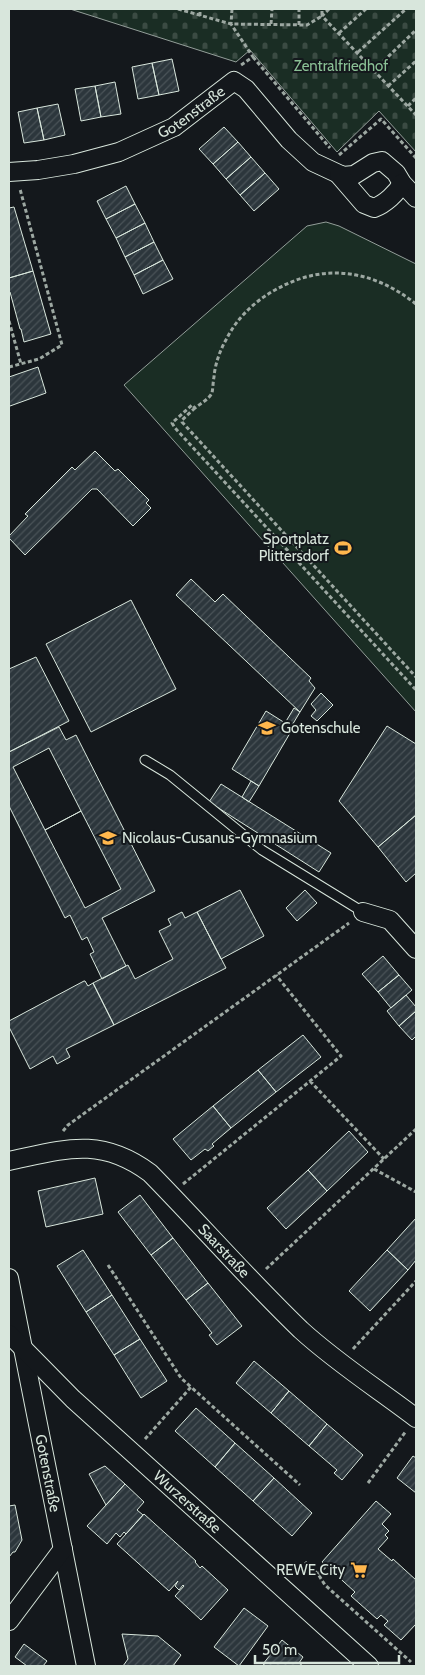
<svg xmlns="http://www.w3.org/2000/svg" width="425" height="1675" font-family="Cabin,sans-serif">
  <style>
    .green { fill: #1a2d24; stroke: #939e99 }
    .cemetery { fill: url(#cemetery-stones); stroke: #939e99 }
    .building { fill: url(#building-hatch); stroke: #d8e6dc; fill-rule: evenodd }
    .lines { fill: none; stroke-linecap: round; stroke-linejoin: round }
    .lane-casing { stroke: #d8e6dc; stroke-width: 11 }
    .street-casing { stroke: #d8e6dc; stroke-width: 20 }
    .path { stroke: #9da8a2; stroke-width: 3; stroke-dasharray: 4 2.5; stroke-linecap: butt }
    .lane { stroke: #14181c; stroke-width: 9 }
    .street { stroke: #14181c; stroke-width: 18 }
    .labels { text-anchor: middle; stroke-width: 4; stroke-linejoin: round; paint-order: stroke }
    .park-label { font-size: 15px; fill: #8ac095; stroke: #14181c }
    .street-label { font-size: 15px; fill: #d8e6dc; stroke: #14181c }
    .poi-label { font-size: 15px; fill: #d8e6dc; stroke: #14181c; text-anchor: end }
  </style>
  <defs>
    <pattern id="cemetery-stones" width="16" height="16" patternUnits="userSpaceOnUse" patternTransform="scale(1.25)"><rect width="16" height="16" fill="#1a2d24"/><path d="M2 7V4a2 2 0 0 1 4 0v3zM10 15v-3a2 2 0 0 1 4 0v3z" fill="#3b4b43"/></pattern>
    <pattern id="building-hatch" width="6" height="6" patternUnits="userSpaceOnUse" patternTransform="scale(1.25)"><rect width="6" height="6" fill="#2c363c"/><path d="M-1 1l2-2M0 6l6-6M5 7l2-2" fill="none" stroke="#4a5358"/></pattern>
  </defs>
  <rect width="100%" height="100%" fill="#14181c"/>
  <!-- green -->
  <path class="green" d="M326,222L339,226L416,264V712L124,385L307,226Z"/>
  <!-- cemetery -->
  <path class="cemetery" d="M70,9H416V152L379,111L337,152L250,50L236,62Z"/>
  <!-- building -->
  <path class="building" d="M172,59L179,91L159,95L152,63Z
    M152,63L159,95L138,99L132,67Z
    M115,82L121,114L101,117L95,86Z
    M95,86L101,117L81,121L75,89Z
    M58,104L65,135L44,140L37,108Z
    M37,108L44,140L24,143L18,112Z
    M224,127L238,142L213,164L199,149Z
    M238,142L251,157L226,179L213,164Z
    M251,157L265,173L240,195L226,179Z
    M265,173L279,189L254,211L240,195Z
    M126,186L135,204L106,219L97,201Z
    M135,204L145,223L116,238L106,219Z
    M14,207L33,271L9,278V208Z
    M145,223L154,242L125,257L116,238Z
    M154,242L163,260L134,275L125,257Z
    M163,260L173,279L143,294L134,275Z
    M33,271L51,334L24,342L21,329H20L10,292H9V278Z
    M38,367L46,393L10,406L9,405V377Z
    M95,451L115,471L118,469L149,500L146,503L151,508L133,526L97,489H92L25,555L9,538V536L28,516L25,514L72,467L75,470Z
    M191,579L215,602L223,594L311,678L309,681L315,688L300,712L176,595Z
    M131,600L176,689L91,732L46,644Z
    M36,657L69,721L9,752V669Z
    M321,693L333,705L317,721L311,716L316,710L311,704Z
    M294,708L300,712L291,727L285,723Z
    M266,711L293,728L259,786L232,769Z
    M387,726L416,744V815L378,847L339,801Z
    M59,727L66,740L76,735L155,891L102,918L126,966L102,979L90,954L94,952L87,937L82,940L70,915L65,918L9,806V752ZM49,748L81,811L45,830L13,767Z
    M251,781L259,786L249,802L242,797Z
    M221,784L331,853L319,872L209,802Z
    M81,811L121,889L85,908L45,830Z
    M416,815V873L406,882L378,847Z
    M240,890L264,936L221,959L197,912Z
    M305,890L317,903L297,921L286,908Z
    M182,912L185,918L197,912L226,968L114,1025L93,983L128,965L135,979L173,959L159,931L171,925L168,919Z
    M383,956L399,975L378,992L362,974Z
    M399,975L412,990L391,1008L378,992Z
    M84,981H85L88,986L93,983L114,1025L66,1049L70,1057L57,1064L53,1056L30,1069L9,1027V1021Z
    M406,995L416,1007V1011L399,1026L387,1011Z
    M416,1011V1036L412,1040L399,1026Z
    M303,1035L321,1057L276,1092L258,1070Z
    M258,1070L276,1092L231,1128L213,1106Z
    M213,1106L231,1128L212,1144L214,1146L208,1151L205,1149L191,1160L173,1139Z
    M349,1131L368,1152L327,1191L308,1170Z
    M308,1170L327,1191L286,1229L267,1208Z
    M95,1178L103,1214L46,1227L38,1191Z
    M140,1195L173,1238L151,1255L118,1212Z
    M416,1218V1260L408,1270L387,1250Z
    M173,1238L208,1283L186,1300L151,1255Z
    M83,1250L112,1295L86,1312L57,1266Z
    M387,1250L408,1270L370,1311L349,1291Z
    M208,1283L242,1326L217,1345L209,1335L212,1333L186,1300Z
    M112,1295L140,1339L114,1355L86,1312Z
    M140,1339L167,1381L141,1398L114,1355Z
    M254,1361L289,1391L271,1413L236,1383Z
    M289,1391L327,1424L309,1446L271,1413Z
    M196,1408L235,1443L215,1467L175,1431Z
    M327,1424L363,1455L342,1480L334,1473L337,1470L309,1446Z
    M235,1443L274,1478L253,1501L215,1467Z
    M413,1456L416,1458V1493L397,1478Z
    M105,1466L125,1484L106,1505L89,1474Z
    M274,1478L312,1513L292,1536L253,1501Z
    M125,1484L144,1502L137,1510L143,1515L126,1534L124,1532L120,1537L116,1533L107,1544L87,1526Z
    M376,1501L391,1514L382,1524L389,1531L385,1535L388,1538L378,1549L392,1561L393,1559L416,1580V1624L401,1640L384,1625L388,1621L381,1615L377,1619L351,1596L355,1592L322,1562Z
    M15,1505L22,1540L15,1552H13L9,1557V1506Z
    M144,1514L196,1561L195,1562L200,1568L202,1566L228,1590L201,1620L175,1596L184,1586L183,1585L179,1590L175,1586L178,1581L169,1591L117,1544Z
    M244,1608L268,1626L239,1666L214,1647Z
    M122,1634L158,1636L181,1655L173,1666H123L128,1659Z
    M282,1640L303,1657L299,1663L303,1666H266L263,1664Z
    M24,1644L47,1661L43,1666H27L15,1657Z"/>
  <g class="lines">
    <!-- lane casing -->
    <g class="lane-casing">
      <path id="lane" d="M145,760L170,775L262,850L363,912"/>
    </g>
    <!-- street casing -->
    <g class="street-casing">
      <g id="street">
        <path id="s1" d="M9,172L38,170L74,164L119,152L174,127L234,81L246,89L289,140L313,162L343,176L354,175L373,163L382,161L396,173L402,183L416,198"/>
        <path d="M339,175L364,204L374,208C385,204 397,193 402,183"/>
        <path d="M363,912L390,920L416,949"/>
        <path id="s2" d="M9,1161C65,1149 100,1136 150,1173C201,1225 249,1280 301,1330C337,1363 378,1389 416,1418"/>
        <path id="s3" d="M9,1278L86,1666"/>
        <path id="s4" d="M9,1334L73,1399L369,1666"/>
        <path d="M9,1621L63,1549"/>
      </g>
    </g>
    <!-- path -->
    <path class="path" d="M178,9L231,24L307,25L322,16V9
      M232,9L231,24L253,57L241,65
      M329,9L322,16L416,115
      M200,16V9
      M271,24L272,9
      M299,25V9
      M339,33L366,9
      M358,52L406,9
      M253,57L330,148
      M374,70L416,30
      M388,86L416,61
      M408,106L416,98
      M339,155L381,119L416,158
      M416,304C373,270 324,262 275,290C255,301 237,318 227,338C220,350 215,364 214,377C213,382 213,388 212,393C209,399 200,404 195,408L192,405L172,423L175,428L416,690
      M9,321L21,364
      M9,367L39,359L62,345L20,189
      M195,408L182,420V422L416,677
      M310,1081L384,1159
      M63,1131L68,1125L349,923
      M374,1169L416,1192
      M183,1184L341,1056L276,975
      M108,1265L181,1378L191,1387
      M266,1269L416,1129
      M353,1349L416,1281
      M145,1439L191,1387L300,1485
      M368,1483L406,1431
      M305,1562L318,1574L325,1585L411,1662
      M318,1574L326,1566"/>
    <!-- lane -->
    <use href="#lane" class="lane"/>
    <!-- street -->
    <use href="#street" class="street"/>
  </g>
  <!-- icons -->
  <defs>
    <g id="stadium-bare" transform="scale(1.35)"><path d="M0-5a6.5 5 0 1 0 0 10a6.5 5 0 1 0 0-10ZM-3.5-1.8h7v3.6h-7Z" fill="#ffb74d" stroke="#14181c" stroke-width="2.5" paint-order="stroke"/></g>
    <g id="school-bare" transform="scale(1.35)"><path d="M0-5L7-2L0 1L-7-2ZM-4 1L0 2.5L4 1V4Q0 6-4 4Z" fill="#ffb74d" stroke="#14181c" stroke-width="2.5" paint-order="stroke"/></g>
    <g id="supermarket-bare" transform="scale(1.35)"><path d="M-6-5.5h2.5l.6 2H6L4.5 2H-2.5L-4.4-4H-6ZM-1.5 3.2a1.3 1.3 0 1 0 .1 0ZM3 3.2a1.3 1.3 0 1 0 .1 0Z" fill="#ffb74d" stroke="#14181c" stroke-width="2.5" paint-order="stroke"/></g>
  </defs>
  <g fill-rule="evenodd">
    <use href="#stadium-bare" x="343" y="548"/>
    <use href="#school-bare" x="267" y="728"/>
    <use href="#school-bare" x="108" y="838"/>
    <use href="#supermarket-bare" x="359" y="1570"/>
  </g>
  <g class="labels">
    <!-- park labels -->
    <g class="park-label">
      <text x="341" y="71">Zentralfriedhof</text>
    </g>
    <!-- street labels -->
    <g class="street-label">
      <text dy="5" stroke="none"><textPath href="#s1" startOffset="195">Gotenstraße</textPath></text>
      <text dy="5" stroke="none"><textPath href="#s2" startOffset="255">Saarstraße</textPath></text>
      <text dy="5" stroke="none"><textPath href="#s3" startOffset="199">Gotenstraße</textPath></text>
      <text dy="5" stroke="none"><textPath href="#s4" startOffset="245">Wurzerstraße</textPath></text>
    </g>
    <!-- poi labels -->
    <g class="poi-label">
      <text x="329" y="544">Sportplatz<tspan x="329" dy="17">Plittersdorf</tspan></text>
      <text x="281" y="733" text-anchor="start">Gotenschule</text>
      <text x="122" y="843" text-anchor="start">Nicolaus-Cusanus-Gymnasium</text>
      <text x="345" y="1575">REWE City</text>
    </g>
  </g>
  <!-- border -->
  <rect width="425" height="1675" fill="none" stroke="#d8e6dc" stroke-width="20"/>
  <!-- scale -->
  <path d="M255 1655v8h144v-8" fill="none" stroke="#d8e6dc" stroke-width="2.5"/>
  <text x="262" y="1655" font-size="15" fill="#d8e6dc" stroke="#14181c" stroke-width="4" paint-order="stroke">50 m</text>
</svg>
